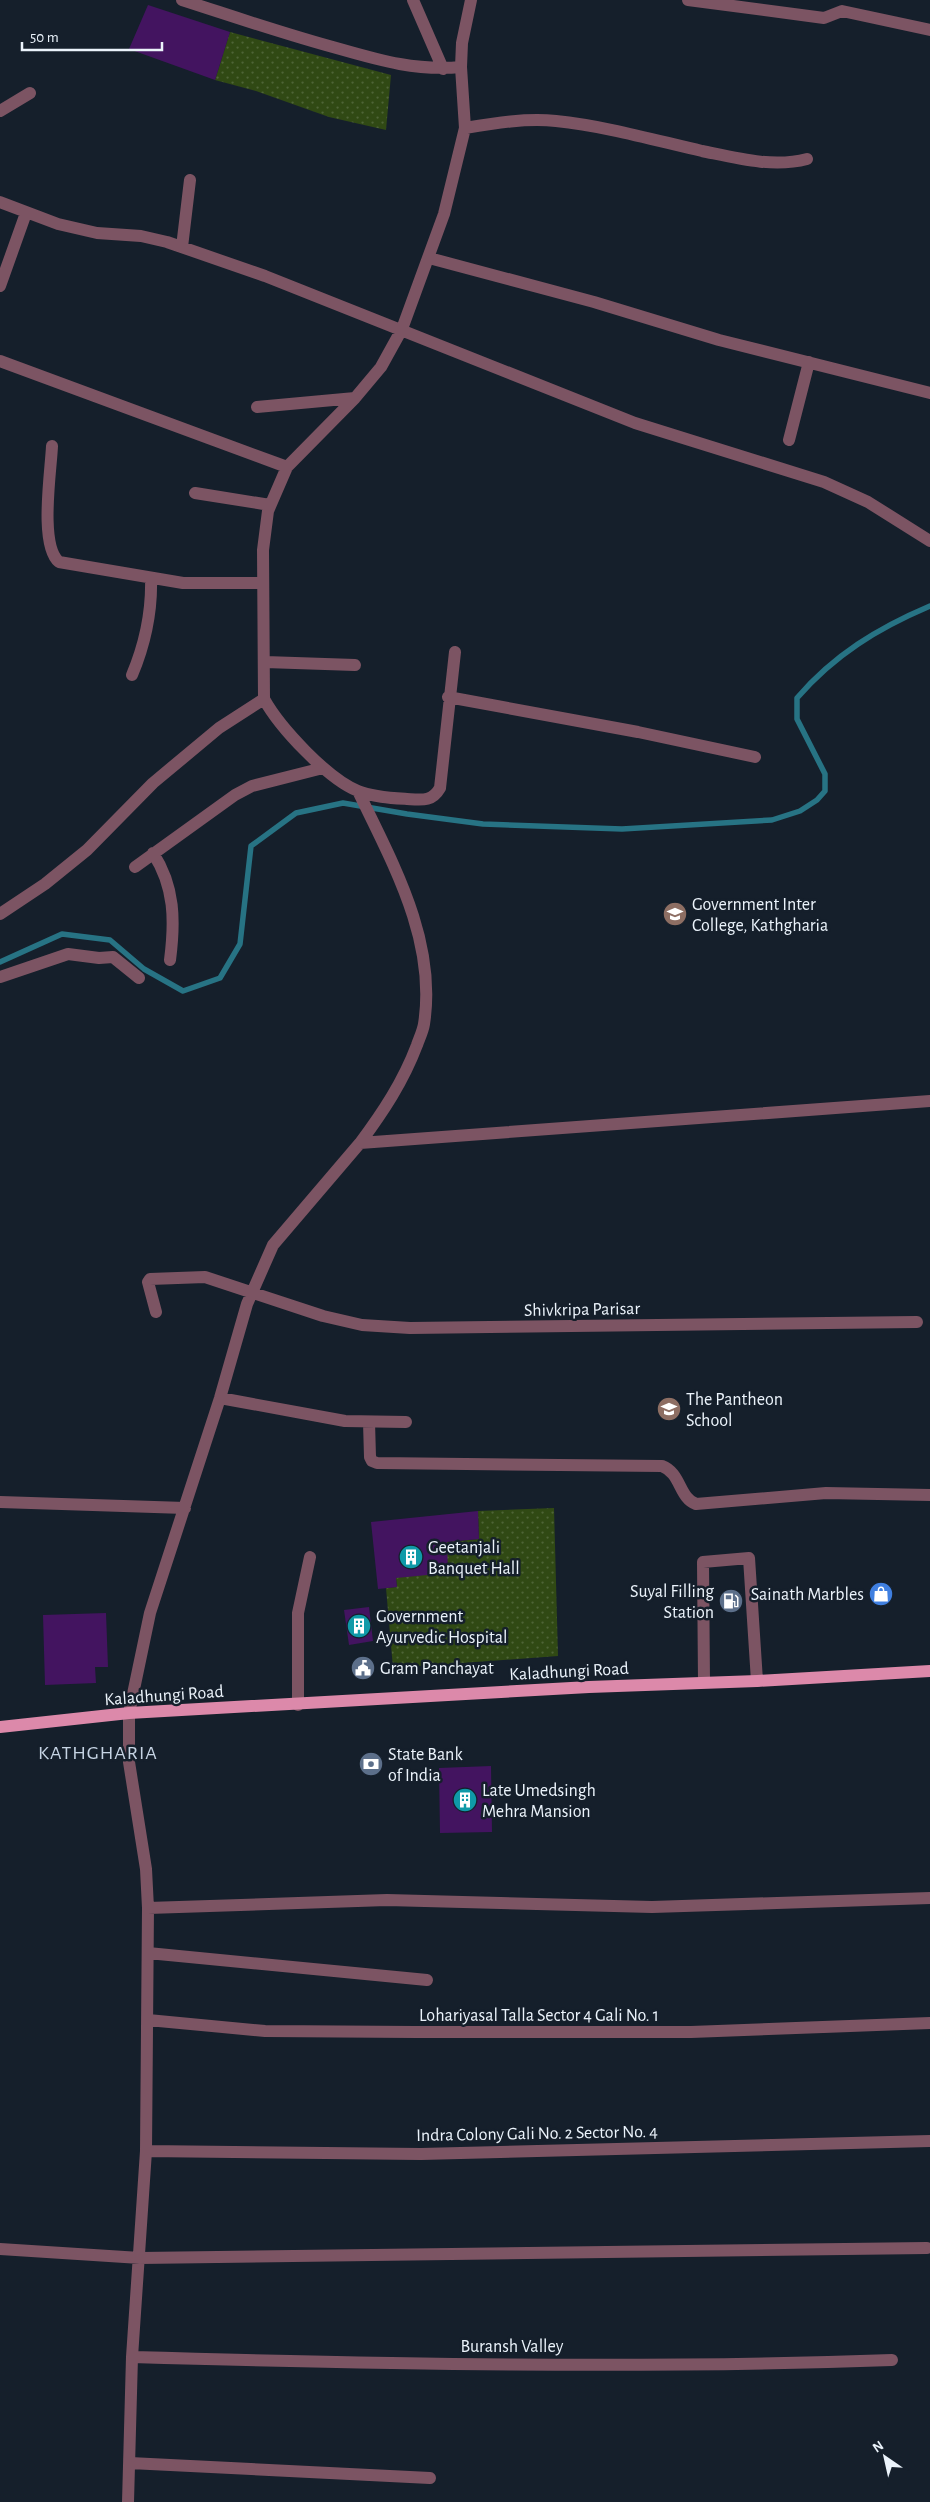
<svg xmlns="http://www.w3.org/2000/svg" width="930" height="2502" font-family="'Alegreya Sans',sans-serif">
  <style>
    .grass { fill: url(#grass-dots) }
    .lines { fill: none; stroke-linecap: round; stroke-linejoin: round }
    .stream { stroke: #277384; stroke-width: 5.5 }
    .building { fill: #431460 }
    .minor { stroke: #7c5463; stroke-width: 12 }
    .major { stroke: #dc89aa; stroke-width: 12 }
    .labels { text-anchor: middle; stroke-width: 5; stroke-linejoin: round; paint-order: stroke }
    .poi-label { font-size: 18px; fill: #ebf3fb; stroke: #151f2b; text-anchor: start }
    .street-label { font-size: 18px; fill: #ebf3fb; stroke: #151f2b }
    .quarter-label { font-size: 20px; letter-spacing: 1px; fill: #c6d4e4; stroke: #151f2b }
  </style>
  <defs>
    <pattern id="grass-dots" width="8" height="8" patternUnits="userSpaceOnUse" patternTransform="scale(1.25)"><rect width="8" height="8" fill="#304914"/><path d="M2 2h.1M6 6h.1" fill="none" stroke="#4e6437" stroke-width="1.8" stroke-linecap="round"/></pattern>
  </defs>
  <rect width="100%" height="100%" fill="#151f2b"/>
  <!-- grass -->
  <path class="grass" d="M230,32L391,75L386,130L329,117L256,91L215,80Z
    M554,1508L558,1656L393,1668L386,1588L397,1587L396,1578L447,1542L479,1539L478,1511Z"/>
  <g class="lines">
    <!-- stream -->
    <path class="stream" d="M0,962L62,934L110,940L144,969L183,991L220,978L240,944L251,846L296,813L343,803L407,814L483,824L622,829L772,820L800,811L817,800L825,791V774L797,719V698C834,655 878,628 930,606"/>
  </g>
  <!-- building -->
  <path class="building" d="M148,5L230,32L215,80L129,49Z
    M478,1511L479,1539L447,1542L448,1573L396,1578L397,1587L378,1589L371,1522Z
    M369,1607L373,1641L349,1645L344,1610Z
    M106,1613L108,1667H95L96,1683L45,1685L43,1615Z
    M491,1766L492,1832L440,1833L439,1768Z"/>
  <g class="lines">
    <!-- minor -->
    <path class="minor" d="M182,0C235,17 287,35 340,49C382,61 417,71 461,67
      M413,0L443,69
      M688,0L824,18L842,11L930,30
      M0,111L30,93
      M465,128C495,123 526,118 556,121C605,126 654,140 702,151C736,158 773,168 807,159
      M0,202L58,224L97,233L141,236L167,242L265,276L635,423L824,482L868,502L930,541
      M182,247L190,180
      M429,258L594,302L719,340L930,393
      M0,286L26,213
      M0,361L287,467
      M257,407L355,398
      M789,440L809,362
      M52,446C51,471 39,545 59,562L183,583H263
      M195,493L270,505
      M455,652L440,788C432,802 422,800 407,799C392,798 373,797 358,791C328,779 280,728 264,699L263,550L268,511L287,467L355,398L381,367L402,329L444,214L465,128L461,67L462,43L471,0
      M265,662L355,665
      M132,675C145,644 152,611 151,578
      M448,697L638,732L755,757
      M358,791C393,864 437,941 424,1024C423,1031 419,1039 417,1045C403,1082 383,1112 360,1143
      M153,853C175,887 175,921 170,960
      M135,867L235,795L252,786L323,768
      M0,914L45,884L87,850L153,783L219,728L264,699
      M0,977L68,954L99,958L113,957L139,978
      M156,1312L148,1282L150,1279L205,1277L323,1316L362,1325L410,1328L917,1322
      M220,1398L345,1421L406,1422
      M369,1422L370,1457L372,1461L377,1463L662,1466C681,1473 679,1498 696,1504L826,1493L930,1495
      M0,1502L185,1508
      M704,1682L703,1562L749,1558L757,1681
      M298,1705V1613L310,1557
      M148,1908L387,1900L652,1907L930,1898
      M148,1953L427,1980
      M148,2020L265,2031L415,2032H691L930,2023
      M146,2151L421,2154L930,2141
      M0,2249L140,2258L927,2248
      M132,2357C385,2364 639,2369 892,2360
      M130,2463L430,2478
      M128,2502L132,2357L146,2151L148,1908L146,1869L129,1762V1713L150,1613L220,1398L247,1304L273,1245L360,1143L930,1101"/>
    <!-- major -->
    <path class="major" d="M0,1727L129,1713L589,1687L757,1681L930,1671"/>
  </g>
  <!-- icons -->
  <defs>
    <g id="school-disc" transform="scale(1.25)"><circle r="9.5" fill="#8d6e63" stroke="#151f2b"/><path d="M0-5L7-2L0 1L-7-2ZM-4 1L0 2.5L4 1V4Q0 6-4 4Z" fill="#fff"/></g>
    <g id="building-disc" transform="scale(1.25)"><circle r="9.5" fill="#0f9aa8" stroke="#151f2b"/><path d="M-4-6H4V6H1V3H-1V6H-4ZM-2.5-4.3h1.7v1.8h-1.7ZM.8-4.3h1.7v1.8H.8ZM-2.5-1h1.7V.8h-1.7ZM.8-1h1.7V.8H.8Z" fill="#fff"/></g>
    <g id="shop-disc" transform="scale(1.25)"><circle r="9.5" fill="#3f7fe0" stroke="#151f2b"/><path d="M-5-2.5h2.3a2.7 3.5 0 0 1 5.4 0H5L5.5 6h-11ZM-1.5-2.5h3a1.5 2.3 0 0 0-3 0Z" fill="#fff"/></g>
    <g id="fuel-disc" transform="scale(1.25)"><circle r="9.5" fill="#5c6f8a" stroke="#151f2b"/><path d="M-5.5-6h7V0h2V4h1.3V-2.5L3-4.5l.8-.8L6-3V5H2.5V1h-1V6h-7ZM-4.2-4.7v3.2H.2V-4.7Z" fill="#fff"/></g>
    <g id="civic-disc" transform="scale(1.25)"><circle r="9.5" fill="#5c6f8a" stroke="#151f2b"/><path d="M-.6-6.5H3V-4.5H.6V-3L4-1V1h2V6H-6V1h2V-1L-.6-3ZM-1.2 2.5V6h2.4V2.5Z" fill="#fff"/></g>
    <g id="bank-disc" transform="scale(1.25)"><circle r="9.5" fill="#5c6f8a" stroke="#151f2b"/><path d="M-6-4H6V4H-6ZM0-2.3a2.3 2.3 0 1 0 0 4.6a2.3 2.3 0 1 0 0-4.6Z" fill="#fff"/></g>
  </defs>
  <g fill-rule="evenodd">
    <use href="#school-disc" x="675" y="914"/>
    <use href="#school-disc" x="669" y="1409"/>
    <use href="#building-disc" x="411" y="1557"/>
    <use href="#shop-disc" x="881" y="1594"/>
    <use href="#fuel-disc" x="731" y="1601"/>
    <use href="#building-disc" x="359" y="1626"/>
    <use href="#civic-disc" x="363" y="1668"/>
    <use href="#bank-disc" x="371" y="1764"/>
    <use href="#building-disc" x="465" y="1800"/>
  </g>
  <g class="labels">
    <!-- poi labels -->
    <g class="poi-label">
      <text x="692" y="910">Government Inter<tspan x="692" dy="21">College, Kathgharia</tspan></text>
      <text x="686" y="1405">The Pantheon<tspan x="686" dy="21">School</tspan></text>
      <text x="428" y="1553">Geetanjali<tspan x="428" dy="21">Banquet Hall</tspan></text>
      <text x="714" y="1597" text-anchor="end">Suyal Filling<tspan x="714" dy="21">Station</tspan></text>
      <text x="864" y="1600" text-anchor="end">Sainath Marbles</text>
      <text x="376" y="1622">Government<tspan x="376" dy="21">Ayurvedic Hospital</tspan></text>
      <text x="380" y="1674">Gram Panchayat</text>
      <text x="388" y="1760">State Bank<tspan x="388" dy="21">of India</tspan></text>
      <text x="482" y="1796">Late Umedsingh<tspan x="482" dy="21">Mehra Mansion</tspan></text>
    </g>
    <!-- street labels -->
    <g class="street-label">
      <text transform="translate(582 1309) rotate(-1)" y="6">Shivkripa Parisar</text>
      <text transform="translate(569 1671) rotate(-3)" y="6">Kaladhungi Road</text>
      <text transform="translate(164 1695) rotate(-4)" y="6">Kaladhungi Road</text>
      <text x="539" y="2021">Lohariyasal Talla Sector 4 Gali No. 1</text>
      <text transform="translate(537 2133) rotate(-1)" y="6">Indra Colony Gali No. 2 Sector No. 4</text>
      <text x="512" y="2352">Buransh Valley</text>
    </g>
    <!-- quarter labels -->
    <g class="quarter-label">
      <text x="98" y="1759">KATHGHARIA</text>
    </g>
  </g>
  <!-- north arrow -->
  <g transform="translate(885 2457) rotate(326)" stroke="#151f2b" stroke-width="4" paint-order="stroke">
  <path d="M0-4L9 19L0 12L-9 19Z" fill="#ebf3fb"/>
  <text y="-8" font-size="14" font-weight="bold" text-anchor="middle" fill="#ebf3fb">N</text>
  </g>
  <!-- scale -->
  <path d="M22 42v8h140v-8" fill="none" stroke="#ebf3fb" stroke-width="2.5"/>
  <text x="30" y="42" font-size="15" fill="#ebf3fb" stroke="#151f2b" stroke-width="4" paint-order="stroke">50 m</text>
</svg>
